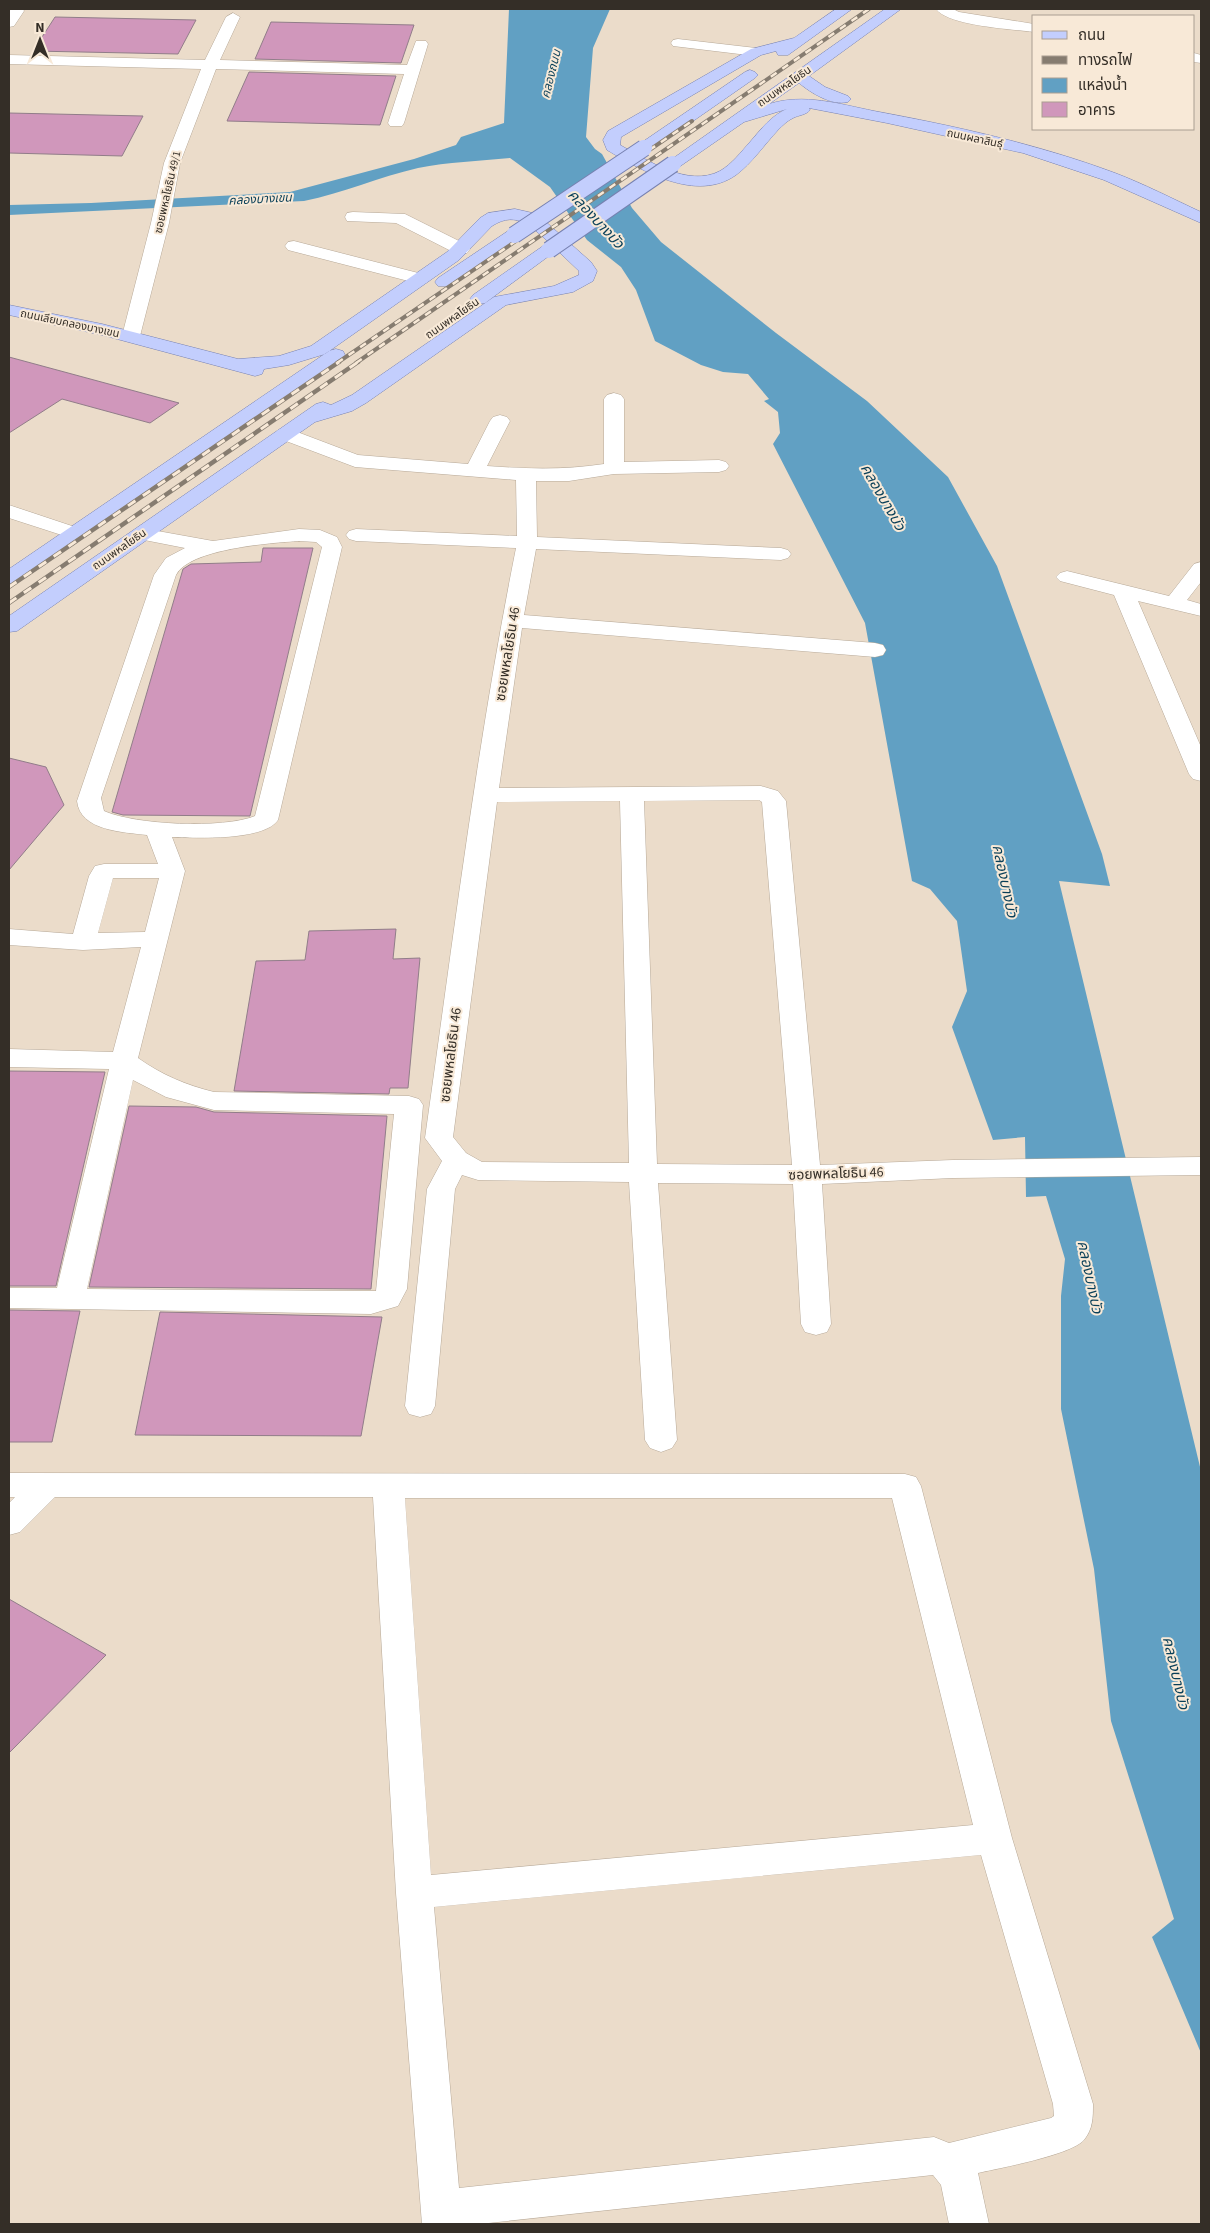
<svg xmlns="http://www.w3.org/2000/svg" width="1210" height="2233" font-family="'Source Sans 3','Noto Sans Thai',sans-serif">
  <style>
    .water { fill: #61a0c3 }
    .building { fill: #d097bb; stroke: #917d89 }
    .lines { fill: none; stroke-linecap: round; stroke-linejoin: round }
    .minor-casing { stroke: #b7a998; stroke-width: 1 }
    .major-casing { stroke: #7781b1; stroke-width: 1 }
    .minor { fill: #fff; fill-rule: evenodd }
    .major { fill: #c3cefd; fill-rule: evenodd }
    .rail-far1-casing { stroke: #867c70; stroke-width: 4 }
    .rail-casing { stroke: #867c70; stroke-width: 4.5 }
    .rail-far1 { stroke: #f8e9d7; stroke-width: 2.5; stroke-dasharray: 7; stroke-linecap: butt }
    .rail { stroke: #f8e9d7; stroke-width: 3; stroke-dasharray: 9; stroke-linecap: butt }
    .major-bridge-casing { stroke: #7781b1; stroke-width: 18; stroke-linecap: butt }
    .major-bridge { stroke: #c3cefd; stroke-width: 16 }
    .labels { text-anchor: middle; stroke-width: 4; stroke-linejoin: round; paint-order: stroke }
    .far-street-label { font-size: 11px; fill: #342e27; stroke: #f8e9d7 }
    .far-water-label { font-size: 12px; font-style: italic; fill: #093f58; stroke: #f8e9d7 }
    .street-label { font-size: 14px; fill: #342e27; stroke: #f8e9d7 }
    .water-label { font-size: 15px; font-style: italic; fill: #093f58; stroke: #f8e9d7 }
  </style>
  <rect width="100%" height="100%" fill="#ebdcca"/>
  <!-- water -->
  <path class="water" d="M509,9H610L593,48L586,137L595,149L602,154L632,208L661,242L776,333L867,401L948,477L997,566L1102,854L1110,886L1059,881L1201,1471V2053L1152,1937L1174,1919L1111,1721L1094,1569L1061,1409V1296L1065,1259L1046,1196L1026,1197L1025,1137L993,1140L952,1027L967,991L957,921L930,889L912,881L865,623L773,444L780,433L778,412L764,401L769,399L748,374L723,372L701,365L655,341L636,290L621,267L587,240L550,187L510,158C479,161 448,162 418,168C379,177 343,193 304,201L9,215V205L91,203L290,192L414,159L456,145L461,137L504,123Z"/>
  <!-- building -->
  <path class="building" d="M55,17L196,20L178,54L33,51Z
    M271,22L414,25L401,63L255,59Z
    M249,72L396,76L380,125L227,121Z
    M9,113L143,116L122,156L9,153Z
    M9,357L179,403L150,423L62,399L9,433Z
    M263,548H313L250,816L123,815L112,812L183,569L191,564L261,562Z
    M9,758L46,767L64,805L9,870Z
    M396,929L393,959L420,958L408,1088H390L389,1094L234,1091L256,961L305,960L309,931Z
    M9,1071L105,1072L56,1286H9Z
    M129,1106L196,1107L214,1112L387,1116L371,1289L89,1287Z
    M9,1310L80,1311L52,1442H9Z
    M160,1312L382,1317L361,1436L135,1435Z
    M9,1599L106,1655L9,1753Z"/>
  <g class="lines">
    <!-- minor casing -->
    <g class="minor-casing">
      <path id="minor" d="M11,9H23L24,11L14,26L9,27V12Z
        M936,9H953L959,12L1034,24V32C1012,29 948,26 936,9Z
        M233,13L240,17L220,60L407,65L416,41H426L428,44L404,123L402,126H390L388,123L404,74L216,69L180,163L169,223L140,336L137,340L131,341L125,340L122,336L151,223L164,163L201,69L9,64V55L205,60L226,17Z
        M678,39L756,48L761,49L763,52L761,55L756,56L673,46L671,43L673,40Z
        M1194,53L1201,55V63L1194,62Z
        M353,212L405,214L467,245L470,249L467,253H455L396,223L347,221L345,217L347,213Z
        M294,241L426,275L429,279L426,283L420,284L288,250L285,246L288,242Z
        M614,393L621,395L624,399V462L719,460L726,462L729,466L726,470L719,472L614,474L569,481H536L537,537L781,548L788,550L791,554L788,558L781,560L536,549L524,615L875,643L883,645L886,650L883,655L875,657L522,628L499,788L761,786L778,791L786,801L820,1165L953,1160L1201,1157V1175L953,1178L822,1184L831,1324L827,1332L816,1335L805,1332L801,1324L793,1184L658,1183L677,1440L672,1448L661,1452L650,1448L645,1440L629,1182L478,1180L462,1175L455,1189L435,1406L431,1414L420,1417L409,1414L405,1406L427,1189L442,1161L425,1138C453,941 477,743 516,548L356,541L349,539L346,535L349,531L356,529L517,536L516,480L355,467L278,438L275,434L278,430L285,428L292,430L358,455L468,464L490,421L493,417L500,415L507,417L510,421L487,466C528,469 564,470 604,464V399L607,395ZM759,800L762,802L792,1165L657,1164L644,801ZM620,801L629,1163L482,1162L466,1153L453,1137L497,802Z
        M9,505L81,529L84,533L81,537L74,539L9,518Z
        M141,528L213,541L299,529L320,530L337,537L342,547L278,820C264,841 196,838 172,837L185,871L138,1058C162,1075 186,1085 214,1092L409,1096L419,1099L423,1105L407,1289L398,1306L371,1314L9,1308V1288H57L109,1069L9,1067V1049L113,1052L141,947L83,950L9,945V929L73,934L89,876L95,866L104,864H158L147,835C123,832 80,831 77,801L154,575L166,558L185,548L134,538L131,534L134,530ZM299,541L316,542L322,547L255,816C223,829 136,825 104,811L101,798L176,575C189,549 270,543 299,541ZM113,878H159L145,932L98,933ZM133,1080L166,1097L214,1110L394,1114L376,1291L87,1289Z
        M1201,562V582L1187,600L1201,604V616L1138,601L1201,747V781L1193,779L1189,774L1114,595L1060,581L1056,577L1060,573L1067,571L1169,596L1194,564Z
        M9,1473L905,1474L916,1477L921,1486L1012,1838L1093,2104C1093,2117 1093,2129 1084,2140C1071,2155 1000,2168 978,2173L989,2224H949L941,2185L933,2175L479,2224H422L396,1893L373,1497H55L20,1532L9,1535V1503L15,1497H9ZM405,1498H892L973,1825L431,1875ZM981,1855L1053,2104L1054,2116L1051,2118L949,2143L934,2137L459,2188L434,1907Z"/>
    </g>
    <!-- major casing -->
    <g class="major-casing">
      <path id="major" d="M836,9H852L788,55H778L776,51L761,55L621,137L620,145C647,160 688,188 720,171C732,164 741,152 750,142C761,129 772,115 787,109L744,122L679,167H667L665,164L885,9H901L809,76L825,87L848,96L851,99L848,102C832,106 811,93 799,83L769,104C804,93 839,104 874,111C955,126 1037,144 1115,173C1144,184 1173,199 1201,212V223L1104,180L1023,153L887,123L809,108L810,110C806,115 799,115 793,118C787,121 783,125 778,130C764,145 752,163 736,175C696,203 643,171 607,150L603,140L608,131L751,49L794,38Z
        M750,70L755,72L758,75L755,78L650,151H638L636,148L638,145L745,72Z
        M515,209L537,214L591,262L597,271L593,281L573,292L506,305L366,403L352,411L315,422L17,631L9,632V616L316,404L323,402L331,405L352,395L494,297L554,286L579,275V271L557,250L485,303L479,304L473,303L470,299L473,295L543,246L552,245C533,229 518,209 492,226L459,260L325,354L289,365L264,369L262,374L255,376L102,335L9,315V305L102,324L238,359L279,356L311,346L447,252L480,218L488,213Z
        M514,230L520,231L523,235L520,239L450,286H438L435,282L438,278L508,231Z
        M336,349L343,351L345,355L343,359L16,582L9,584V569L329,351Z"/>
    </g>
    <!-- minor -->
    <use href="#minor" class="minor"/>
    <!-- major -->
    <use href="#major" class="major"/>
    <!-- rail-far1 casing -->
    <g class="rail-far1-casing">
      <path id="rail-far1" d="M337,363L692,121
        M356,363L869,9"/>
    </g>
    <!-- rail casing -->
    <g class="rail-casing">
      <path id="rail" d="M9,587L339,362
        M9,603L358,362"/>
    </g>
    <!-- rail-far1 -->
    <use href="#rail-far1" class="rail-far1"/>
    <!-- rail -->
    <use href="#rail" class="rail"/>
    <!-- major-bridge casing -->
    <g class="major-bridge-casing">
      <path id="major-bridge" d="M514,235L644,148
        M549,250L673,164"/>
    </g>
    <!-- major-bridge -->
    <use href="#major-bridge" class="major-bridge"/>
  </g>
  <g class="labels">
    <!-- far-street labels -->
    <g class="far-street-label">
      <text transform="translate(784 86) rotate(-35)" y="4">ถนนพหลโยธิน</text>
      <text transform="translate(975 138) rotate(12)" y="4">ถนนผลาสินธุ์</text>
      <text transform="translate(167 192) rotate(-77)" y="4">ซอยพหลโยธิน 49/1</text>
      <text transform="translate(452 318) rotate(-35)" y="4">ถนนพหลโยธิน</text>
      <text transform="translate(70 323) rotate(12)" y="4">ถนนเลียบคลองบางเขน</text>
      <text transform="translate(119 549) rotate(-35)" y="4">ถนนพหลโยธิน</text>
    </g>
    <!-- far-water labels -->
    <g class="far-water-label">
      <text transform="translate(551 74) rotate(-76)" y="4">คลองถนน</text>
      <text transform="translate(260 199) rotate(-3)" y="4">คลองบางเขน</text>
    </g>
    <!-- street labels -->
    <g class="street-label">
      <text transform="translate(507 654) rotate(-81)" y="5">ซอยพหลโยธิน 46</text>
      <text transform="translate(450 1055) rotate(-83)" y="5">ซอยพหลโยธิน 46</text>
      <text transform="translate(836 1173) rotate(-2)" y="5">ซอยพหลโยธิน 46</text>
    </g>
    <!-- water labels -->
    <g class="water-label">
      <text transform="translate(596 219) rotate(47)" y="5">คลองบางบัว</text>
      <text transform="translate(883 497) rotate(60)" y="5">คลองบางบัว</text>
      <text transform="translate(1005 881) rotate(78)" y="5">คลองบางบัว</text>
      <text transform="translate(1090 1277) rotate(78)" y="5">คลองบางบัว</text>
      <text transform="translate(1176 1673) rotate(77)" y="5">คลองบางบัว</text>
    </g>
  </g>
  <!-- border -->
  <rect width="1210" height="2233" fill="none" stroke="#342e27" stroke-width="20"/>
  <!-- legend -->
  <rect x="1032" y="15" width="162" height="115" fill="#f8e9d7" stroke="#aa9e91"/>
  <rect x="1042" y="31" width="25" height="8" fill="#c3cefd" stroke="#aa9e91"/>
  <text x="1078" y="40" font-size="15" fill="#342e27">ถนน</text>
  <rect x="1042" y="56" width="25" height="8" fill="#867c70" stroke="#aa9e91"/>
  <text x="1078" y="65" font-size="15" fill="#342e27">ทางรถไฟ</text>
  <rect x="1042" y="78" width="25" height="15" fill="#61a0c3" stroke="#aa9e91"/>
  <text x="1078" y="90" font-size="15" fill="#342e27">แหล่งน้ำ</text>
  <rect x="1042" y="102" width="25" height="15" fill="#d097bb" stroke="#aa9e91"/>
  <text x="1078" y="115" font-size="15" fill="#342e27">อาคาร</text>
  <!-- north arrow -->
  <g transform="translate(40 40)" stroke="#f8e9d7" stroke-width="4" paint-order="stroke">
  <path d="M0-4L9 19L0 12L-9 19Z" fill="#342e27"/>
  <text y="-8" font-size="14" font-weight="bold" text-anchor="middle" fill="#342e27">N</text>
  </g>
</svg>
